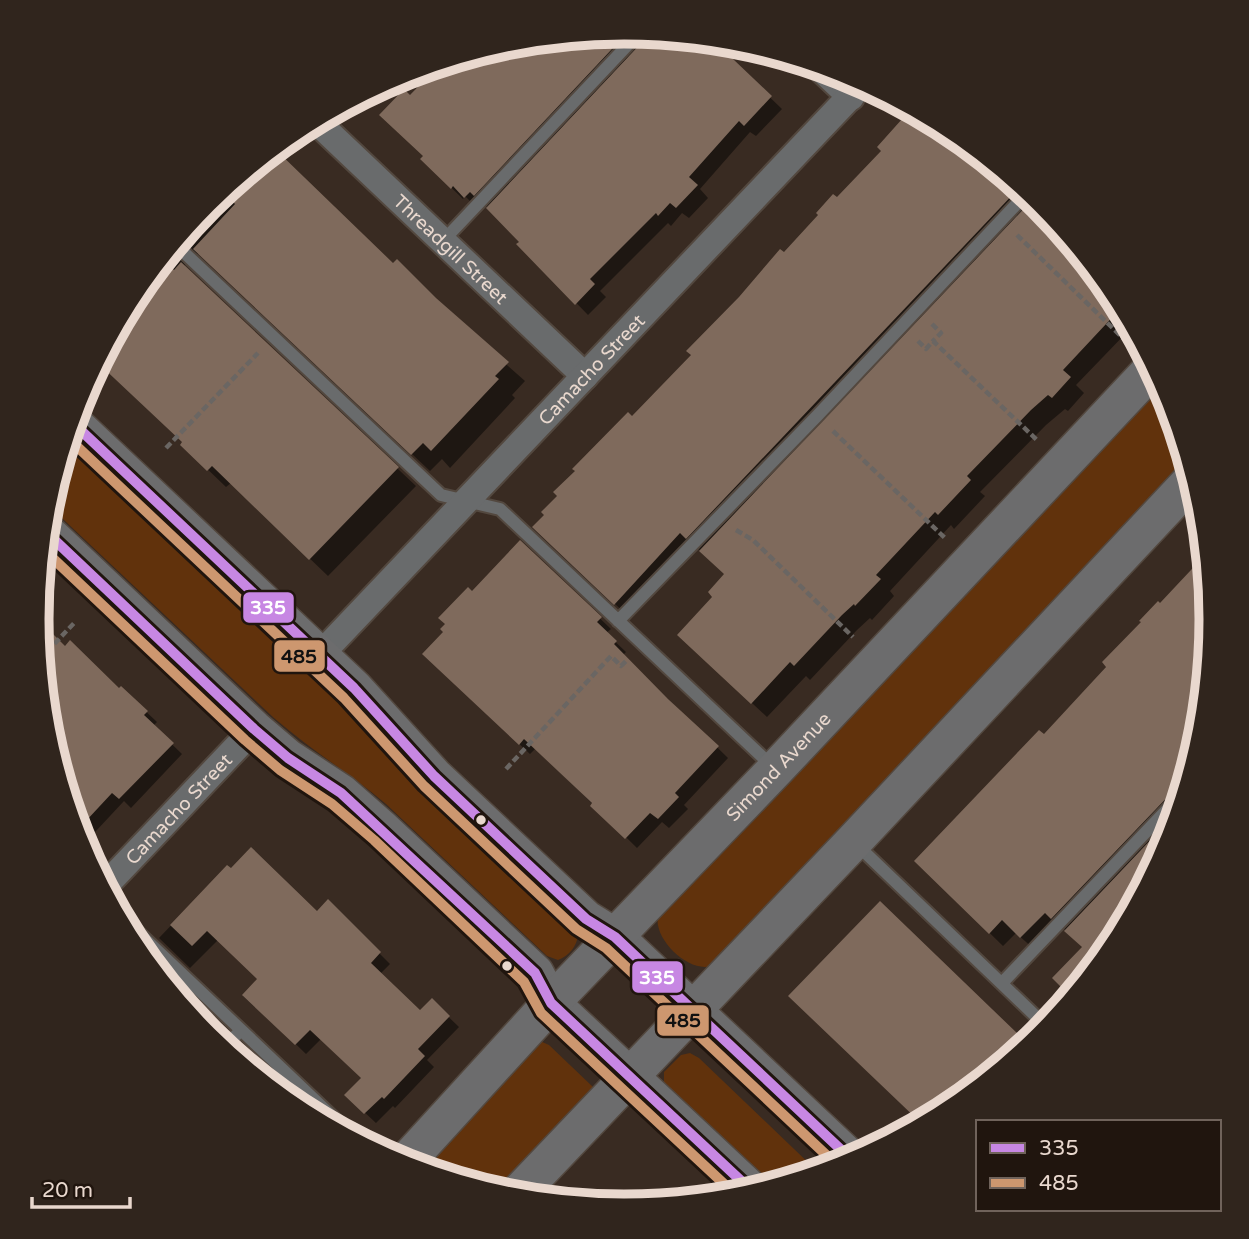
<svg xmlns="http://www.w3.org/2000/svg" width="1249" height="1239" font-family="'Varela Round',sans-serif">
  <style>
    .green { fill: #61320c }
    .shadow { fill: #0007 }
    .building { fill: #7f6a5c }
    .lines { fill: none; stroke-linecap: round; stroke-linejoin: round }
    .lane-casing { stroke: #53483f; stroke-width: 16 }
    .street-casing { stroke: #53483f; stroke-width: 30 }
    .secondary-casing { stroke: #53483f; stroke-width: 40 }
    .path { stroke: #6a6663; stroke-width: 4.5; stroke-dasharray: 7 3.5; stroke-linecap: butt }
    .lane { stroke: #696b6c; stroke-width: 12 }
    .street { stroke: #696b6c; stroke-width: 26 }
    .secondary { stroke: #6c6c6d; stroke-width: 37 }
    .bus-1-casing { stroke: #20150e; stroke-width: 16 }
    .bus-2-casing { stroke: #20150e; stroke-width: 16 }
    .bus-1 { stroke: #c787e3; stroke-width: 10 }
    .bus-2 { stroke: #cd976f; stroke-width: 10 }
    .bus-dot { fill: #e9d8ce; stroke: #20150e; stroke-width: 2.5 }
    .labels { text-anchor: middle; stroke-width: 7; stroke-linejoin: round; paint-order: stroke }
    .street-label { font-size: 19px; fill: #e9d8ce; stroke: #20150e }
    .rim { fill: none; stroke: #e9d8ce; stroke-width: 9 }
    .line-badge { stroke: #20150e; stroke-width: 2.5 }
    .badge-label { font-size: 19px; text-anchor: middle; font-weight: bold; fill: #fff }
    .pale-badge-label { font-size: 19px; text-anchor: middle; font-weight: bold; fill: #111 }
  </style>
  <rect width="100%" height="100%" fill="#392b22"/>
  <!-- green -->
  <path class="green" d="M1160,381L1168,395L1189,464L711,966C689,973 653,939 658,916Z
    M66,444L376,736L578,935C577,946 569,956 558,960L547,956L386,804C350,774 310,749 274,718L48,505Z
    M540,1041L549,1045L593,1087V1093L500,1193L418,1168Z
    M690,1053L699,1058L818,1172L770,1187L664,1084V1072L681,1055Z"/>
  <!-- shadow -->
  <path class="shadow" d="M624,32L719,41L731,53L728,57L782,109L756,136L750,132L700,189L708,198L689,218L682,213L671,226L668,223L600,291L606,297L588,315L519,244L521,242L482,202L477,208L465,196L463,199L422,159L425,156L410,97L447,62L510,43Z
    M952,131L1041,204L1114,293L1135,333L1133,334L1129,330L1076,385L1084,393L1068,411L1065,409L1046,425L980,492L985,496L954,529L951,525L890,591L894,596L872,620L870,618L857,630L810,680L806,676L767,717L694,649L726,575L696,547L630,618L549,542L632,418L837,200Z
    M273,151L362,237L525,381L512,395L515,398L450,468L442,459L430,471L201,255L195,253L187,255L184,262L186,269L416,486L328,576L231,483L226,487L200,462L136,292L209,203Z
    M520,542L611,629L606,633L626,652L623,655L728,758L684,805L688,809L669,828L662,822L637,848L536,748L530,754L434,664L446,632L472,593Z
    M1206,554L1212,620L1201,735L1168,845L1113,947L1072,996L1054,978L1084,948L1060,925L1035,950L1016,933L1003,946L916,861L1044,737Z
    M37,621L65,648L119,691L121,688L157,722L153,726L182,754L131,808L124,801L82,846L48,734Z
    M227,867L317,914L328,902L390,964L380,974L420,1013L432,1001L459,1027L427,1060L434,1067L395,1108L393,1106L376,1123L346,1095L363,1078L321,1039L306,1054L274,1023L273,1024L243,996L259,979L218,940L190,968L159,938Z
    M880,904L1027,1046L951,1109Z
    M145,953L175,983L170,988L143,955Z
    M612,1191L628,1207L598,1205Z"/>
  <!-- building -->
  <path class="building" d="M628,32L474,196L470,192L464,198L453,186L451,189L420,159L423,156L379,115L404,89L410,95L440,64L501,46L515,59L531,41Z
    M648,34L713,40L772,96L744,126L739,121L689,177L698,185L676,208L670,203L658,216L656,213L590,279L595,284L575,305L516,244L519,242L486,208L645,39Z
    M911,109L952,131L1020,187L686,539L680,533L614,605L532,527L544,515L541,512L557,496L553,492L575,471L572,469L628,412L632,416L691,355L686,351L739,297L780,249L784,252L818,215L816,213L833,194L837,197L881,151L877,147Z
    M275,149L393,263L397,259L436,298L509,362L495,376L499,379L431,451L423,443L411,455L193,249L235,204L227,196L255,166Z
    M1034,198L1114,293L1121,308L1063,370L1071,377L1052,398L1048,395L1031,410L967,476L971,480L938,515L935,512L876,575L881,579L855,606L854,604L842,615L794,666L790,662L751,704L677,635L712,597L708,592L724,574L699,551Z
    M163,259L174,270L181,262L399,467L309,560L212,466L207,471L180,445L182,442L98,363L136,292Z
    M520,540L602,617L597,622L617,641L614,644L668,699L719,746L675,793L679,797L658,819L650,813L625,839L590,806L592,803L524,739L519,745L422,654L443,632L440,629L445,624L438,618L468,587L472,591Z
    M1206,554L1212,620L1201,735L1186,784L1178,786L1051,919L1045,913L1020,938L1002,920L989,934L914,861L1039,730L1044,734L1106,667L1102,662L1141,622L1139,621L1158,601L1160,603Z
    M37,618L65,646L70,640L119,688L121,686L148,711L144,715L174,743L119,799L112,793L85,822L70,808L48,734Z
    M1178,811L1168,845L1113,947L1071,997L1052,978L1082,947L1064,931Z
    M251,847L317,911L328,899L381,952L371,963L420,1010L432,998L450,1016L418,1049L425,1056L384,1099L382,1097L364,1114L344,1095L361,1078L310,1030L295,1045L262,1014L242,995L257,979L207,931L192,946L170,925L227,865L231,868Z
    M880,901L1020,1036L1016,1040L1024,1048L951,1109L922,1124L788,996Z"/>
  <g class="lines">
    <!-- lane casing -->
    <g class="lane-casing">
      <path id="lane" d="M443,241L639,33
        M175,244L441,495L500,509L773,767
        M618,621L817,416L1027,193
        M855,843L1047,1027
        M104,885L122,917L356,1139
        M1002,983L1184,792
        M224,1048L240,1031"/>
    </g>
    <!-- street casing -->
    <g class="street-casing">
      <g id="street">
        <path d="M819,67L851,97"/>
        <path id="s1" d="M316,121L585,376"/>
        <path id="s2" d="M320,655L863,83"/>
        <path id="s3" d="M104,887L254,729"/>
      </g>
    </g>
    <!-- secondary casing -->
    <g class="secondary-casing">
      <g id="secondary">
        <path d="M73,423L354,688L434,776L586,919L615,937L853,1161"/>
        <path d="M45,531L254,729L288,758L341,793L383,830L535,973L551,1003L753,1192"/>
        <path id="s4" d="M404,1164L551,1003L776,769L1153,368"/>
        <path d="M515,1197L853,842L1193,479"/>
      </g>
    </g>
    <!-- path -->
    <path class="path" d="M407,74L413,80L424,69
      M1017,235L1129,344
      M932,324L941,333L933,341
      M918,341L926,349L933,341L1038,441
      M833,431L945,538
      M166,448L258,353
      M736,530L753,540L853,637
      M40,659L76,621
      M506,769L611,656L621,666L628,659"/>
    <!-- lane -->
    <use href="#lane" class="lane"/>
    <!-- street -->
    <use href="#street" class="street"/>
    <!-- secondary -->
    <use href="#secondary" class="secondary"/>
    <!-- bus-1 casing -->
    <g class="bus-1-casing">
      <path id="bus-1" d="M73,423L354,688L434,776L586,919L615,937L853,1161
        M45,531L254,729L288,758L341,793L535,973L551,1003L753,1192"/>
    </g>
    <!-- bus-2 casing -->
    <g class="bus-2-casing">
      <path id="bus-2" d="M68,438L344,698L424,786L576,929L606,948L838,1166
        M43,549L245,740L280,770L332,804L374,840L524,982L541,1013L737,1196"/>
    </g>
    <!-- bus-1 -->
    <use href="#bus-1" class="bus-1"/>
    <!-- bus-2 -->
    <use href="#bus-2" class="bus-2"/>
  </g>
  <!-- markers -->
  <g class="bus-dot">
    <circle cx="481" cy="820" r="6"/>
    <circle cx="507" cy="966" r="6"/>
  </g>
  <g class="labels">
    <!-- street labels -->
    <g class="street-label">
      <text dy="7" stroke="none"><textPath href="#s1" startOffset="186">Threadgill Street</textPath></text>
      <text dy="7" stroke="none"><textPath href="#s2" startOffset="394">Camacho Street</textPath></text>
      <text dy="7" stroke="none"><textPath href="#s4" startOffset="546">Simond Avenue</textPath></text>
      <text dy="7" stroke="none"><textPath href="#s3" startOffset="108">Camacho Street</textPath></text>
    </g>
  </g>
  <!-- crop -->
  <path d="M0 0H1249V1239H0ZM49 619a575 575 0 1 1 1150 0a575 575 0 1 1-1150 0Z" fill="#30251d" fill-rule="evenodd"/>
  <path class="rim" d="M49 619a575 575 0 1 1 1150 0a575 575 0 1 1-1150 0Z"/>
  <g class="line-badge">
    <rect x="242" y="591" width="53" height="33" rx="7" fill="#c787e3"/>
    <rect x="273" y="639" width="53" height="34" rx="7" fill="#cd976f"/>
    <rect x="631" y="960" width="53" height="34" rx="7" fill="#c787e3"/>
    <rect x="656" y="1004" width="54" height="33" rx="7" fill="#cd976f"/>
  </g>
  <g class="badge-label">
    <text x="268" y="614">335</text>
    <text x="657" y="984">335</text>
  </g>
  <g class="pale-badge-label">
    <text x="299" y="663">485</text>
    <text x="683" y="1027">485</text>
  </g>
  <!-- legend -->
  <rect x="976" y="1120" width="245" height="91" fill="#20150e" stroke="#70635b" stroke-width="2"/>
  <rect x="990" y="1143" width="35" height="10" fill="#c787e3" stroke="#70635b" stroke-width="2"/>
  <text x="1039" y="1155" font-size="21" fill="#e9d8ce">335</text>
  <rect x="990" y="1178" width="35" height="10" fill="#cd976f" stroke="#70635b" stroke-width="2"/>
  <text x="1039" y="1190" font-size="21" fill="#e9d8ce">485</text>
  <!-- scale -->
  <path d="M32 1197v10h98v-10" fill="none" stroke="#e9d8ce" stroke-width="3.5"/>
  <text x="42" y="1197" font-size="21" fill="#e9d8ce" stroke="#20150e" stroke-width="5" paint-order="stroke">20 m</text>
</svg>
